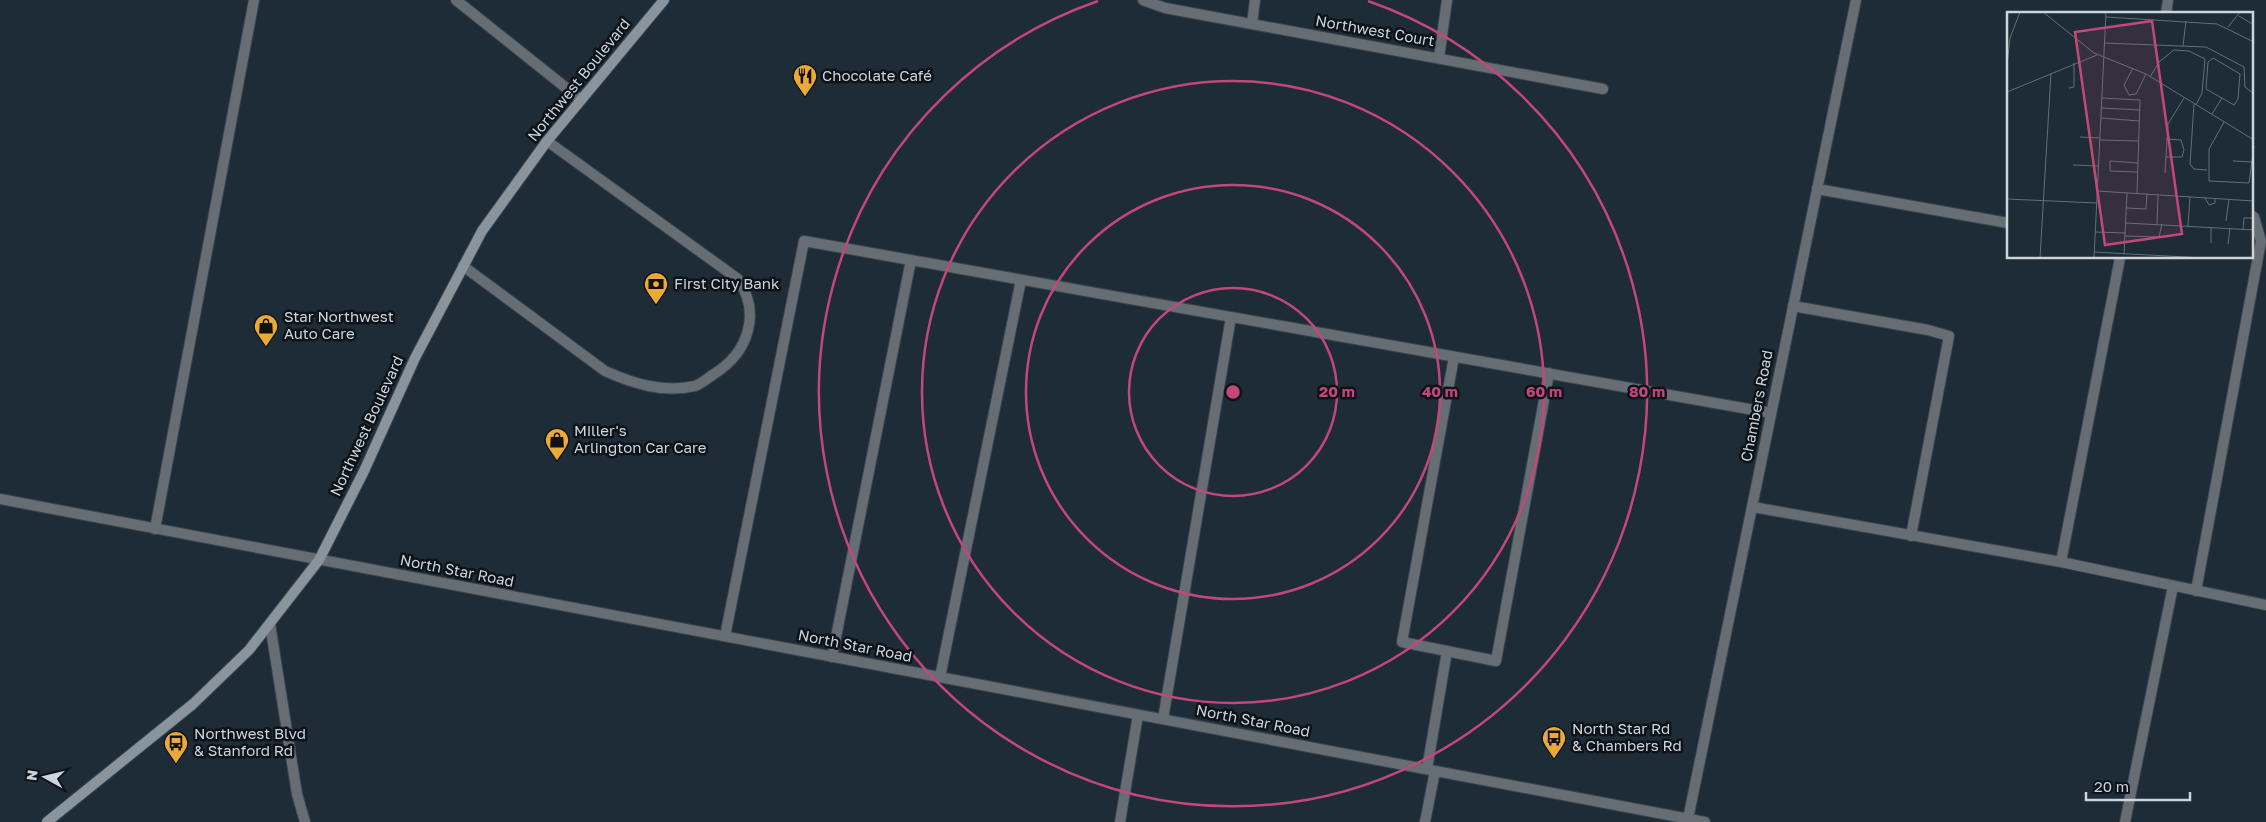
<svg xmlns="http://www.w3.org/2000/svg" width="2266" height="822" font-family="'Golos Text',sans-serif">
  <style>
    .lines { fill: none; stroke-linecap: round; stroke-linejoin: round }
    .service-casing { stroke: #394751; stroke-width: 12 }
    .minor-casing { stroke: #394751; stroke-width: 12 }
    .tertiary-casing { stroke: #394751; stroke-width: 12 }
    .secondary-casing { stroke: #394751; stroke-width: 12 }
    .service { stroke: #666e74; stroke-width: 10 }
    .minor { stroke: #666e74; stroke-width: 10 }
    .tertiary { stroke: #666e74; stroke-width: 10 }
    .secondary { stroke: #89949d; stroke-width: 10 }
    .ring { fill: none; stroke: #c4477b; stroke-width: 2.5 }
    .labels { text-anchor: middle; stroke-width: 5; stroke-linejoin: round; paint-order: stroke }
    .street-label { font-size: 15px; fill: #ccd5dc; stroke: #0d1318 }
    .poi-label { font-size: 15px; fill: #ccd5dc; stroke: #0d1318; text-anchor: start }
    .inset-road { fill: none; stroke: #637078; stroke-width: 1 }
    .view { fill: #c4477b; fill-opacity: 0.15; stroke: #c4477b; stroke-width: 2.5 }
    .inset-edge { fill: none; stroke: #ccd5dc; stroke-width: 2.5 }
    .centre { fill: #c4477b; stroke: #0d1318; stroke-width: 2.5 }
    .ring-label { font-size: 15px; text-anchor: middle; font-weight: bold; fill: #c4477b; stroke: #0d1318; stroke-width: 5; stroke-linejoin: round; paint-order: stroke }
  </style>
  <rect width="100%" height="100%" fill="#1d2c36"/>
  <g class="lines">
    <!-- service casing -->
    <g class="service-casing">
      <path id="service" d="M456,0L580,99
        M2166,14L2168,0
        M1252,24L1255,0
        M1439,58L1447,0
        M1817,189L2008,223
        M463,266L605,371C634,384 663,393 695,386C701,384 708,378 714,374C749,352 761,313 738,279L547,141
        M1793,306L1928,330L1949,336L1911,536
        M1454,357L1402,642L1496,661L1549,373
        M1753,507L2061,562L2266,605
        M155,529L254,0
        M2061,562L2120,258
        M2196,591L2261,241L2254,217L2252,216
        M725,636L804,241L1771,413
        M832,657L911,260
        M940,677L1021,280
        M1163,719L1231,317
        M1427,769L1447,651
        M1120,822L1138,715
        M1425,822L1435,771
        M2125,822L2173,586"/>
    </g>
    <!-- minor casing -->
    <g class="minor-casing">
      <path id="minor" d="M1143,0L1165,8L1603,89
        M270,624L297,794L305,822
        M1688,819L1856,0"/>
    </g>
    <!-- tertiary casing -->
    <g class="tertiary-casing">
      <path id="tertiary" d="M0,499L1705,822"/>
    </g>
    <!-- secondary casing -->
    <g class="secondary-casing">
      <path id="secondary" d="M47,822L193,704L249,650L319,560L364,471L415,358L482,231L547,141L664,0"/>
    </g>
    <!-- service -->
    <use href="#service" class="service"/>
    <!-- minor -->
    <use href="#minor" class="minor"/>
    <!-- tertiary -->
    <use href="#tertiary" class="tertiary"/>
    <!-- secondary -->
    <use href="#secondary" class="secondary"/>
  </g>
  <!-- distance rings -->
  <g class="ring">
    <circle cx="1233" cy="392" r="104"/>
    <circle cx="1233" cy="392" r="207"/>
    <circle cx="1233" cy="392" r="311"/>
    <path d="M1368 1A414 414 0 1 1 1098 1"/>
  </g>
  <!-- icons -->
  <defs>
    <g id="restaurant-pin" transform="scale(1.25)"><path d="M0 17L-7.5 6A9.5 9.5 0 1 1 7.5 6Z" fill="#eba939" stroke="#0d1318"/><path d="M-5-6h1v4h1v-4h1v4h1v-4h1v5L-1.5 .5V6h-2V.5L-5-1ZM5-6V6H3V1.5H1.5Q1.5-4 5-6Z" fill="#111"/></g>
    <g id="bank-pin" transform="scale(1.25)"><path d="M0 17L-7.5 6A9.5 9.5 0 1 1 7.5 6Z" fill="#eba939" stroke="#0d1318"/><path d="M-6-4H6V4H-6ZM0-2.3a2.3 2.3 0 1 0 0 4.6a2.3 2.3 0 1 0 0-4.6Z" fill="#111"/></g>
    <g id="shop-pin" transform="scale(1.25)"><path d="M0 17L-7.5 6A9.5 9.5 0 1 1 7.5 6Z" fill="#eba939" stroke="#0d1318"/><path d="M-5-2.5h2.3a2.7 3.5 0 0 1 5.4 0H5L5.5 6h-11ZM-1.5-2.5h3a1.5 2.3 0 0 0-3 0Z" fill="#111"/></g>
    <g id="bus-pin" transform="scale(1.25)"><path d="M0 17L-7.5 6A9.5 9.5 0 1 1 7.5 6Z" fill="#eba939" stroke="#0d1318"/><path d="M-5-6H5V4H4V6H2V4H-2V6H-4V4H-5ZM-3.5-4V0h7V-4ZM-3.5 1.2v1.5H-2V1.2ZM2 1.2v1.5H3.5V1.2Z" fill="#111"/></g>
  </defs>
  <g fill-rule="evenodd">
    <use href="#restaurant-pin" x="805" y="76"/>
    <use href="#bank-pin" x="656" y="284"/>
    <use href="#shop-pin" x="266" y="326"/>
    <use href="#shop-pin" x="557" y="440"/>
    <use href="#bus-pin" x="1554" y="738"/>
    <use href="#bus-pin" x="176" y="743"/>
  </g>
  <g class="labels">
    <!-- street labels -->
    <g class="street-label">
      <text transform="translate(1375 31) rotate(10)" y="5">Northwest Court</text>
      <text transform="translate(579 80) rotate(-51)" y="5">Northwest Boulevard</text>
      <text transform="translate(1757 406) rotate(-79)" y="5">Chambers Road</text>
      <text transform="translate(367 426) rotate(-65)" y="5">Northwest Boulevard</text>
      <text transform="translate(457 571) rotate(11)" y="5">North Star Road</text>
      <text transform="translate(855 646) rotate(11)" y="5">North Star Road</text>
      <text transform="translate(1253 721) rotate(11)" y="5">North Star Road</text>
    </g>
    <!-- poi labels -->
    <g class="poi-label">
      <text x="822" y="81">Chocolate Café</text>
      <text x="674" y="289">First City Bank</text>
      <text x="284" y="322">Star Northwest<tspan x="284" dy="17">Auto Care</tspan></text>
      <text x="574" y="436">Miller's<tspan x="574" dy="17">Arlington Car Care</tspan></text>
      <text x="1572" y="734">North Star Rd<tspan x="1572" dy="17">&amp; Chambers Rd</tspan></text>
      <text x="194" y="739">Northwest Blvd<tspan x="194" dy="17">&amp; Stanford Rd</tspan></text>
    </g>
  </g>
  <!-- overview -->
  <g transform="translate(2007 12)">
    <rect width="246" height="246" fill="#1d2c36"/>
    <path class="inset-road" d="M36,0L87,41L139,62L247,128M232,4L247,13M99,5L210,12L247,30M221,15L233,0M97,31L199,35L237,55L238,75L247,82M176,34L179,9M206,46L233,62L231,87L227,93L199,77L201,50ZM0,53L3,26L13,0M126,56L117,73L122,83L129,82L139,62M143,65L152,50L167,38L182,39L198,47L195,81L189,93M62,76L67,75V51M0,80L90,43M95,86L133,88L130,181M187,92L183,152L187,157L200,158M94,96L133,98M205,102L215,86M94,106L132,109M217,110L202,137V169L242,171L247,134M73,125L93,126M93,128L131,129M159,145H175L177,138L174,128L159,127M226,149L245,150M66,153L91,154M130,160L103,159V149L131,151M158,161L161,112L177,86M90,179L247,189M198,186L202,193L208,191V186M0,187L90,191M120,196L139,197L140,182M219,209L222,187M119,211L247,218M150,212L151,183M181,214L183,185M236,217L237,206H247M88,220L119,221M118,224L152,225L155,212M204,231V215M221,232L223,216M87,240L197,246M117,242L120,181M33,246L44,61M87,246L99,0"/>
    <path class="view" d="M145,9L175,222L98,233L68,20Z"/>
    <rect width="246" height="246" class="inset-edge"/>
  </g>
  <circle cx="1233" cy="392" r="8" class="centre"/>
  <g class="ring-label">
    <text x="1337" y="397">20 m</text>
    <text x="1440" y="397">40 m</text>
    <text x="1544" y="397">60 m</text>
    <text x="1647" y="397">80 m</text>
  </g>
  <!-- north arrow -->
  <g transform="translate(45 777) rotate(278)" stroke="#0d1318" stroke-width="4" paint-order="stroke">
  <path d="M0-4L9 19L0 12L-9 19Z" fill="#ccd5dc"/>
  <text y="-8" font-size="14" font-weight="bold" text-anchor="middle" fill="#ccd5dc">N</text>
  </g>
  <!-- scale -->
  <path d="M2086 792v8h104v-8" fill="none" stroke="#ccd5dc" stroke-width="2.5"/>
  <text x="2094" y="792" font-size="15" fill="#ccd5dc" stroke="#0d1318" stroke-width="4" paint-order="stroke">20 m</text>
</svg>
